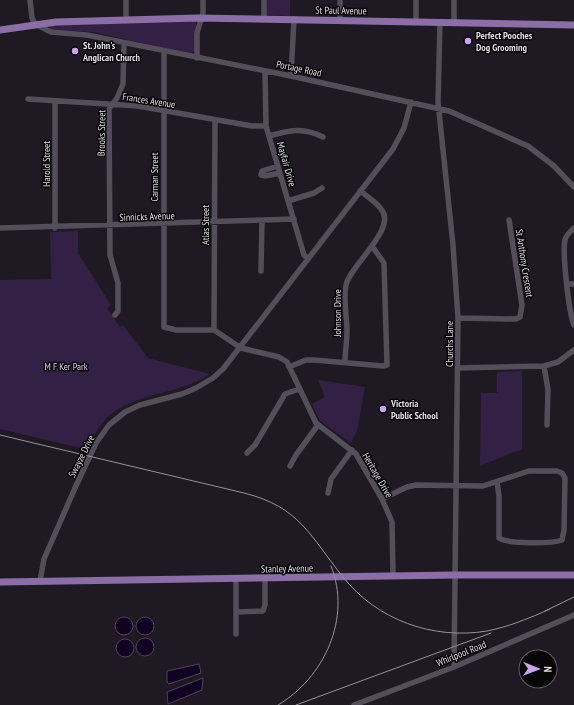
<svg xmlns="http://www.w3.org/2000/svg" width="574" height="705" font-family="'PT Sans Narrow',sans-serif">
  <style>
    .green { fill: #332145 }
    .water { fill: #120022; stroke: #50425c }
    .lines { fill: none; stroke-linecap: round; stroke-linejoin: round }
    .minor { stroke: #534e59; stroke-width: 5.5 }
    .major { stroke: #8a6ea5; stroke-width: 7 }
    .rail { stroke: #96929a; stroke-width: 1 }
    .poi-dot { fill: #c9a5ee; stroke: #070609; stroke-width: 1.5 }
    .labels { text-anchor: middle; stroke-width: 3; stroke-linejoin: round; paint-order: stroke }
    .street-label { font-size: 10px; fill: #dfdce3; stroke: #070609 }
    .poi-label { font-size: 10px; font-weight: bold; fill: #dfdce3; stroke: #070609; text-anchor: start }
    .park-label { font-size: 10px; fill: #dec9f5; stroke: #070609 }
  </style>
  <rect width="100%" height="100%" fill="#1e1923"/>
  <!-- green -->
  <path class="green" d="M267,0H290V16L266,15Z
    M194,21L196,22L195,51L191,54L93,32L51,29L49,26L72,23Z
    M78,231V253L111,305L107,308L120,327L123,325L148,358L210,374C181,394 140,392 111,414C102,421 92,439 85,449L0,429V280L51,279L50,232Z
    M522,371V450L514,452L480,466L481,393H497V372Z
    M318,380L365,387L357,431L351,443L320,421L312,404L325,397Z"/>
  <!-- water -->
  <path class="water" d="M136 626a9 9 0 1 1 18 0a9 9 0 1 1-18 0Z
    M115 626a9 9 0 1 1 18 0a9 9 0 1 1-18 0Z
    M136 647a9 9 0 1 1 18 0a9 9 0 1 1-18 0Z
    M116 648a9 9 0 1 1 18 0a9 9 0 1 1-18 0Z
    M199,664L201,673L169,684L167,682V671Z
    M203,678L202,690L168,704L167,692Z"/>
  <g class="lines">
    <!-- minor -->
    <path class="minor" d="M30,0L32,18L35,24L51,32L87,35L291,76L449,111L528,146L554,166L574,187
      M126,0V19
      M264,0V19
      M340,20V0
      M416,21V0
      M440,22L438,102L453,245L458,318L454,667
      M454,23V0
      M164,51V327L176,330H214L241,348L279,357L287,362L316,423L356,454L382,499L392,522L393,575
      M197,58V33L203,13V0
      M265,71L266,126L304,255L308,259
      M291,76L294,19
      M28,99L138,106L252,126H266
      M269,136C290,130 303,127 323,137
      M278,166L262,171L261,175L265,176L280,173
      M288,201L314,193L322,188
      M0,228L294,219
      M55,228V101
      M574,228C571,231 566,235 565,240C562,252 569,314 574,325
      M261,271L262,221
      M567,284H574
      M115,315L118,311V283L110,255L109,109L117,98L123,84L124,44
      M458,318L516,319L520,317L522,305L509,220
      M214,330L215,120
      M345,362C345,352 347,341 347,331C347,317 343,300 346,285C351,264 398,228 381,209C376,202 367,196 360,191
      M544,366L548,390L547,425
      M289,367L306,360H314L383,366L387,365L384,263L372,246
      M458,368L544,366L558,362L574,350
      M247,453L255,445L285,394L299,389
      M290,466L296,455L318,425
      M328,493L331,479L352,450
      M382,499L407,487L416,485L483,486L529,471H557L562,473L565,478L564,530L562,540C551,544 508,544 499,538V496L497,482
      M40,581L44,559L75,488L96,443L109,425L125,412L140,405L182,394L196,388L213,378L223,369L393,149L404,128L411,102
      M237,612L263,611L265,605V579
      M236,634V579
      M354,705L454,667L574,615"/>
    <!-- major -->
    <path class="major" d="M0,30L56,22L197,18L574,25
      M0,582L455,575H574"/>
    <!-- rail -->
    <path class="rail" d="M0,435L244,493C300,507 310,536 343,577C377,620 433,640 487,631C508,627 530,618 550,609
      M545,611L574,597
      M278,705C324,678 352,618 331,566
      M296,705L491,633"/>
  </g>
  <!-- markers -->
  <g class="poi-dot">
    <circle cx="468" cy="41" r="4"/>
    <circle cx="75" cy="51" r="4"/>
    <circle cx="383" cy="409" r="4"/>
  </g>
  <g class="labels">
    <!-- street labels -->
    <g class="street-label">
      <text transform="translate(341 10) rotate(1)" y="4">St Paul Avenue</text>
      <text transform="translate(299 68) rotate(12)" y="4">Portage Road</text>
      <text transform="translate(149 100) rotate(9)" y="4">Frances Avenue</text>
      <text transform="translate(101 133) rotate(-89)" y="4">Brooks Street</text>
      <text transform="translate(46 164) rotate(-90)" y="4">Harold Street</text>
      <text transform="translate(287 164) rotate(74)" y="4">Mayfair Drive</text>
      <text transform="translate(154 177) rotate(-90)" y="4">Carman Street</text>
      <text transform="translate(147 216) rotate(-2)" y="4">Sinnicks Avenue</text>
      <text transform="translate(205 225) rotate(-90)" y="4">Atlas Street</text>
      <text transform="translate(525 263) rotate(81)" y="4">St Anthony Crescent</text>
      <text transform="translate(337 313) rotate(-90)" y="4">Johnson Drive</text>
      <text transform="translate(449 344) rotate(-90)" y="4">Churchs Lane</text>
      <text transform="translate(81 456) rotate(-63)" y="4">Swayze Drive</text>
      <text transform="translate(378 475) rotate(60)" y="4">Heritage Drive</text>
      <text transform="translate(287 568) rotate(-1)" y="4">Stanley Avenue</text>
      <text transform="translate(461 653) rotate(-22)" y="4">Whirlpool Road</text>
    </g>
    <!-- poi labels -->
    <g class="poi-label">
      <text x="476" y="39">Perfect Pooches<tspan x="476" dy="12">Dog Grooming</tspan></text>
      <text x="83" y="49">St. John's<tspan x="83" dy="12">Anglican Church</tspan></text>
      <text x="391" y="407">Victoria<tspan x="391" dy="12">Public School</tspan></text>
    </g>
    <!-- park labels -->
    <g class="park-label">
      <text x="66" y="370">M F Ker Park</text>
    </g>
  </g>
  <!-- north arrow -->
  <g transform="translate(538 669) rotate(91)"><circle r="19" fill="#070609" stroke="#5d5c60"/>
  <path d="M0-3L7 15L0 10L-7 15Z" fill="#c9a5ee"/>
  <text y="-6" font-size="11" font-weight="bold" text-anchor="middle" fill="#dfdce3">N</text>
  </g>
</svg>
